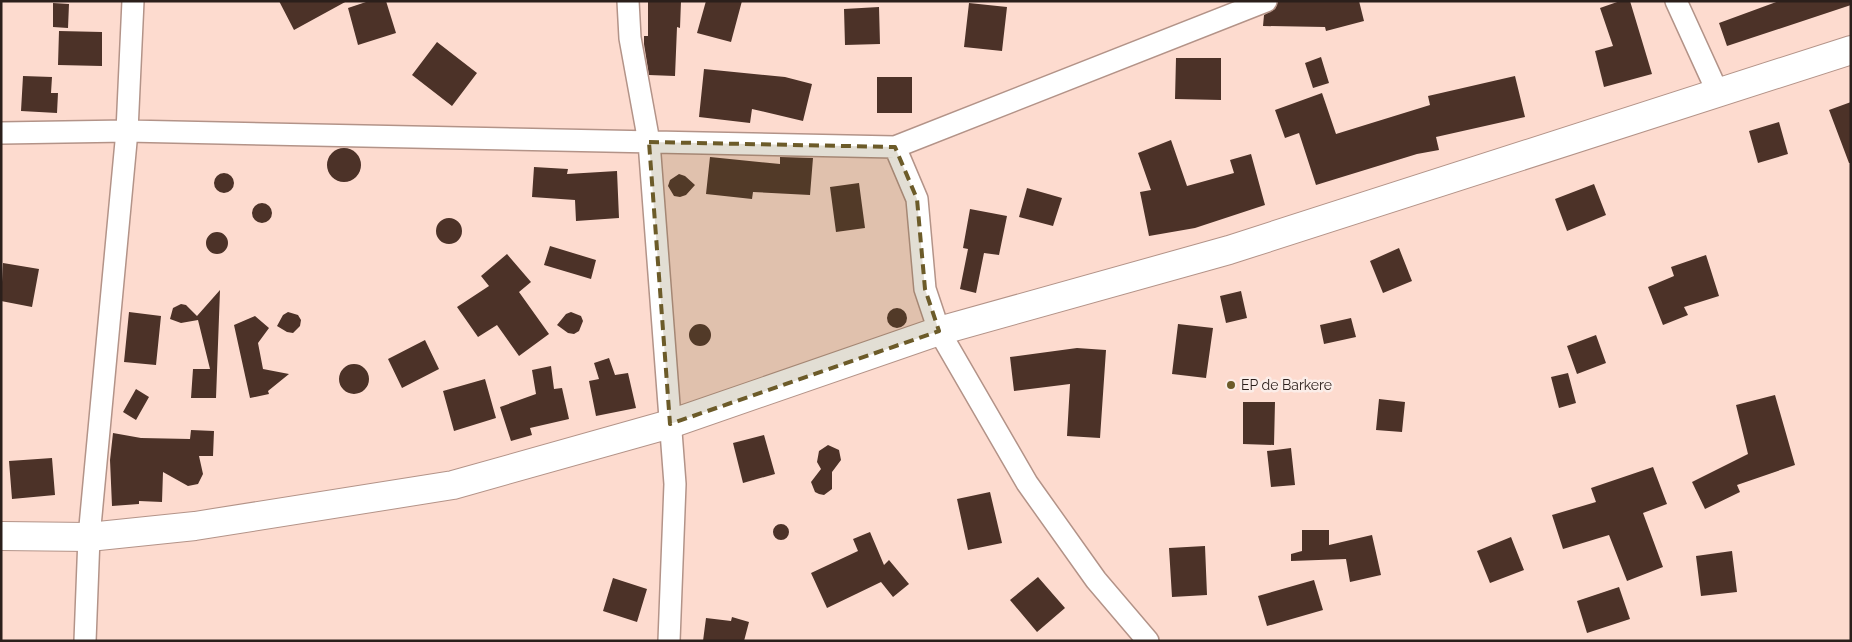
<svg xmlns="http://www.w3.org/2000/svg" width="1852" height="642" font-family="Raleway,sans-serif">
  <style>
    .building { fill: #4c3228 }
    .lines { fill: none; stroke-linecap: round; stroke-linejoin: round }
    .street-casing { stroke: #b39388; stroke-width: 24 }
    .primary-casing { stroke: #b39388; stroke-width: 30 }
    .street { stroke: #fff; stroke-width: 21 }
    .primary { stroke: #fff; stroke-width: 28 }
    .marked { fill: #6c5b29; fill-opacity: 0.2; stroke: #6c5b29; stroke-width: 4; stroke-dasharray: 10 6; stroke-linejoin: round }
    .poi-dot { fill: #6c5b29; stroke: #fbede8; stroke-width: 2 }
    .labels { text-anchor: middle; stroke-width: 5; stroke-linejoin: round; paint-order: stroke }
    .poi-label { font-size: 14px; fill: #2b1f1b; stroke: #fbede8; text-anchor: start }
  </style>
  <rect width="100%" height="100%" fill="#fddbcf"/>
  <!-- building -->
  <path class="building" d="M279,1H347L294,30Z
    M369,1H386L396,33L358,45L348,8Z
    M648,1H681L680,28L677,27L675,76L649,75L644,44V36H648Z
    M706,1H742L731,42L697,33Z
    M1278,1H1359L1364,21L1326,31L1325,27L1263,26L1264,15L1275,9Z
    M1620,1H1630L1652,74L1604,87L1595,51L1613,46L1600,8Z
    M1779,1H1851V5L1727,46L1719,23Z
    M53,3L69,4L68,28L53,27Z
    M969,3L1007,7L1002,51L964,47Z
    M879,7L880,44L845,45L844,9Z
    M59,31L102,32V66L58,65Z
    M437,42L477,73L452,106L412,75Z
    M1321,57L1329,83L1313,88L1305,63Z
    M1176,58H1221V100L1175,99Z
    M704,69L785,77L812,84L803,121L752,109L750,123L699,117Z
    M23,76L52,77L51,93H58L57,113L21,111Z
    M1515,76L1525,117L1436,137L1439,150L1417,154L1316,185L1299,133L1285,138L1275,110L1322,93L1336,134L1430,105L1428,96Z
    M877,77H912V113H877Z
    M1851,102V163H1849L1829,110Z
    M1779,122L1788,154L1758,163L1749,131Z
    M1171,140L1187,186L1234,173L1230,160L1251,154L1265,205L1195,228L1149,236L1140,192L1151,190L1138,153Z
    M327 165a17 17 0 1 1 34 0a17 17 0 1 1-34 0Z
    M710,157L780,164V157L813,158L810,195L753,192L752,199L706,194Z
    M534,167L568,169L567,174L617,171L619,218L576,221L575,200L532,197Z
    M214 183a10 10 0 1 1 20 0a10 10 0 1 1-20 0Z
    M679,174L685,176L695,185L686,195L680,197L674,196L668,186L670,180Z
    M859,183L865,228L836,232L830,187Z
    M1594,184L1606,215L1567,231L1555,199Z
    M1027,188L1062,198L1053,226L1019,217Z
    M252 213a10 10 0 1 1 20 0a10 10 0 1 1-20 0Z
    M970,209L1007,216L999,255L984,253L976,293L960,289L968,249L963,248Z
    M436 231a13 13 0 1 1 26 0a13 13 0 1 1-26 0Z
    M206 243a11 11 0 1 1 22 0a11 11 0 1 1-22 0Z
    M550,246L596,260L591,279L544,265Z
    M1399,248L1412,281L1383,293L1370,261Z
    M507,254L531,282L519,292L549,334L519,356L497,325L478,337L457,307L489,286L481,276Z
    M1706,255L1719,296L1684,307L1688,315L1663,325L1648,287L1674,276L1671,267Z
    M3,263L39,269L32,307L1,301Z
    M220,290L216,398H191L193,369H210L198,320L181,323L170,319L173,308L181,304L186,305L197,316Z
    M1241,291L1247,318L1226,323L1220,296Z
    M887 318a10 10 0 1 1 20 0a10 10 0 1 1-20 0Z
    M129,312L161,316L156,365L124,362Z
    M288,312L298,315L301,320L300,326L293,333L287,332L277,326L283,315Z
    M571,312L581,316L583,321L579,331L574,334L568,333L557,325L566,314Z
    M255,316L269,328L258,343L263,369L289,374L268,391L269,394L250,398L234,325Z
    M1351,318L1356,337L1324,344L1320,325Z
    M689 335a11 11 0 1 1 22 0a11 11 0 1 1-22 0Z
    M1178,324L1213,328L1206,378L1172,374Z
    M1596,335L1606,363L1577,374L1567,346Z
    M425,340L439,369L402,388L388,359Z
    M1077,348L1106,350L1100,438L1067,436L1070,384L1014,391L1010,357Z
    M609,358L615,375L628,373L636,408L596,416L589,381L599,379L594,363Z
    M339 379a15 15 0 1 1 30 0a15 15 0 1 1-30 0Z
    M551,366L554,389L562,388L569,419L530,428L532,435L511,441L500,407L536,394L532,370Z
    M1568,373L1576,403L1559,408L1551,377Z
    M485,379L496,418L454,431L443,391Z
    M136,389L149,397L136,420L123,412Z
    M1775,395L1795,465L1737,485L1740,492L1705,509L1692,482L1748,454L1736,405Z
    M1379,399L1405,402L1402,432L1376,430Z
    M1243,402H1275L1274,445L1243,444Z
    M191,430L214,431L213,456H199L203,474L198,484L188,486L163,472L162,502L139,501V504L112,506L110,460L113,433L141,438L190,439Z
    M764,435L775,474L743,483L733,443Z
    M828,445L839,450L841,460L832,472V489L824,495L819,494L815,492L811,482L821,469L817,462L819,451Z
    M1291,448L1295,485L1271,487L1267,451Z
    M52,458L55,495L12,499L9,461Z
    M1653,467L1667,504L1643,513L1663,567L1627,581L1609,535L1563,549L1552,515L1596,502L1591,488Z
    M990,492L1002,543L968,550L957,499Z
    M773 532a8 8 0 1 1 16 0a8 8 0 1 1-16 0Z
    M1302,530H1329V545L1372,535L1381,575L1350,582L1346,559L1291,561V554L1302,551Z
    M870,532L884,565L889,560L909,584L893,597L881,582L827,608L811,573L858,551L853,539Z
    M1511,537L1524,570L1490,583L1477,551Z
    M1205,546L1207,595L1172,597L1169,548Z
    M1732,551L1737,592L1701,596L1696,556Z
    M1038,577L1065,608L1037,632L1010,600Z
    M613,578L647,589L637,622L603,611Z
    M1314,580L1323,610L1267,626L1258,596Z
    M1619,587L1630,619L1587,633L1577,601Z
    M732,617L749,622L744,641H703L706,618L731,621Z"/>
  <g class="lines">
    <!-- street casing -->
    <g class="street-casing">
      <path id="street" d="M628,1L630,38L649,142L675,484L669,641
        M1676,1L1718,93
        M1,133L127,131L895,147L1266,1
        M895,147L917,199L925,289L939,331L1027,483L1096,580L1148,641
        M85,641L89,537L127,131L133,1"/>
    </g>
    <!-- primary casing -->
    <g class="primary-casing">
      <path id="primary" d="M1,536L89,537L195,526L453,485L670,424L939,331L1229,250L1851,50"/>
    </g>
    <!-- street -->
    <use href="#street" class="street"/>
    <!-- primary -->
    <use href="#primary" class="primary"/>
  </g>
  <!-- marked area -->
  <path class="marked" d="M649,142L895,147L917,199L925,289L939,331L670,424Z"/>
  <!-- markers -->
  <circle class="poi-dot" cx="1231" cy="385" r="5"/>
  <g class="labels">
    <!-- poi labels -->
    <g class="poi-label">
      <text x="1241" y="390">EP de Barkere</text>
    </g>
  </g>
  <!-- border -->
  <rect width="1852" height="642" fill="none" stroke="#2b1f1b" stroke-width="5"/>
</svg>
